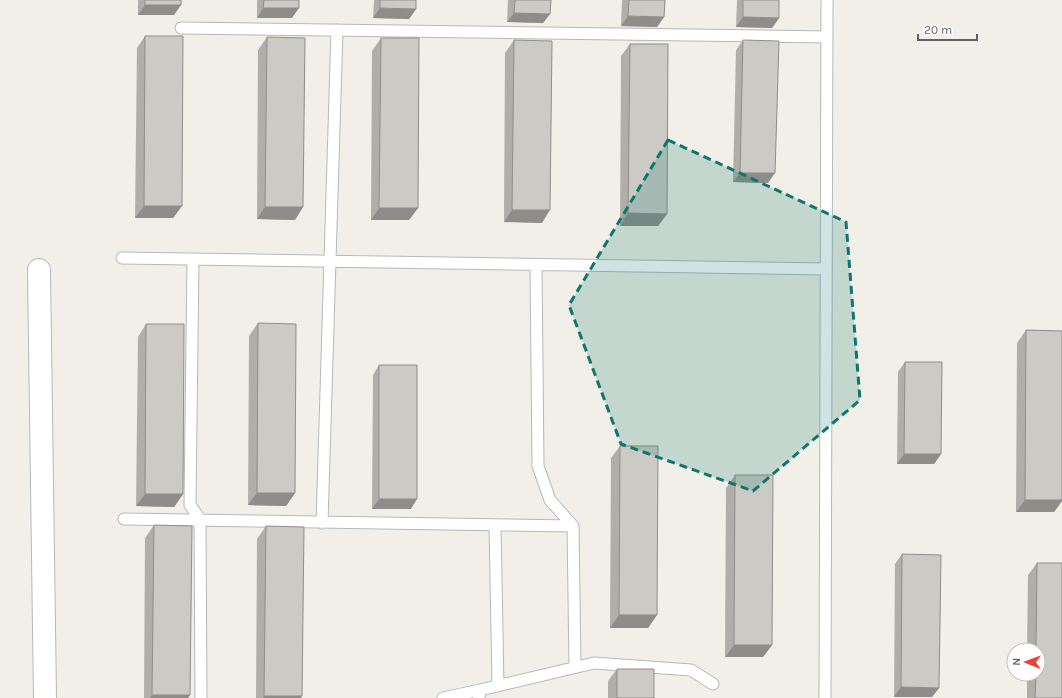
<svg xmlns="http://www.w3.org/2000/svg" width="1062" height="698" font-family="Karla,sans-serif">
  <style>
    .lines { fill: none; stroke-linecap: round; stroke-linejoin: round }
    .lane-casing { stroke: #b5b8bc; stroke-width: 13 }
    .street-casing { stroke: #b5b8bc; stroke-width: 24 }
    .lane { stroke: #fff; stroke-width: 11 }
    .street { stroke: #fff; stroke-width: 22 }
    .wall { fill: #afaea9 }
    .shaded-wall { fill: #8f8d8a }
    .building { fill: #cccac5; stroke: #8f8d8a }
    .marked { fill: #0f766e; fill-opacity: 0.2; stroke: #0f766e; stroke-width: 3; stroke-dasharray: 8 5; stroke-linejoin: round }
  </style>
  <rect width="100%" height="100%" fill="#f1efe8"/>
  <g class="lines">
    <!-- lane casing -->
    <g class="lane-casing">
      <path id="lane" d="M181,28L827,37
        M122,258L826,269
        M193,259L190,505L200,519L201,698
        M536,265L538,466L550,500L573,526L575,667
        M124,519L573,526
        M322,523L337,30
        M495,525L498,686
        M443,698L480,690
        M479,698L480,690L594,663L691,670L713,684
        M825,698L827,0"/>
    </g>
    <!-- street casing -->
    <g class="street-casing">
      <path id="street" d="M39,270L45,698"/>
    </g>
    <!-- lane -->
    <use href="#lane" class="lane"/>
    <!-- street -->
    <use href="#street" class="street"/>
  </g>
  <!-- wall -->
  <path class="wall" d="M138,0H181L174,15H138Z
    M257,0H299L292,18H257Z
    M374,0H416V9L409,19L373,18Z
    M508,0H551L550,14L543,23L507,22Z
    M622,0H665L664,17L657,27L621,26Z
    M737,0H779V18L772,28L736,27Z
    M145,36L182,206L173,218H135L137,48Z
    M267,37L303,207L295,220L257,219L258,50Z
    M381,38L418,208L409,220H371L372,51Z
    M514,40L542,223L504,222L505,53Z
    M743,40L768,183L733,182L736,50Z
    M630,44L667,214L658,226H620L621,56Z
    M258,323L295,493L286,506L248,505L249,336Z
    M146,324L183,494L174,507L136,506L138,337Z
    M1026,330L1062,331V501L1054,512H1016L1017,343Z
    M905,362L941,454L934,464H897L898,372Z
    M379,365L411,509H372L373,375Z
    M620,446L657,615L648,628H610L611,458Z
    M735,475L772,645L763,657H725L726,488Z
    M154,525L190,695L188,698H144L145,538Z
    M266,526L301,698H256L257,539Z
    M902,554L939,688L932,697H894L895,564Z
    M1037,563L1062,698H1027V674H1038V650H1027L1028,575Z
    M617,669L654,698H608V681Z"/>
  <!-- shaded-wall -->
  <path class="shaded-wall" d="M145,5H181L174,15H138Z
    M263,8H299L292,18H257Z
    M380,8L416,9L409,19L373,18Z
    M514,13L550,14L543,23L507,22Z
    M628,16L664,17L657,27L621,26Z
    M743,17L779,18L772,28L736,27Z
    M740,173H775L768,183L733,182Z
    M144,206H182L173,218H135Z
    M265,207H303L295,220L257,219Z
    M379,208H418L409,220H371Z
    M512,210H550L542,223L504,222Z
    M628,213L667,214L658,226H620Z
    M904,454H941L934,464H897Z
    M257,493H295L286,506L248,505Z
    M145,494H183L174,507L136,506Z
    M379,499H417L411,509H372Z
    M1025,500H1062V501L1054,512H1016Z
    M619,615H657L648,628H610Z
    M734,645H772L763,657H725Z
    M901,687L939,688L932,697H894Z
    M152,695H190L188,698H150Z
    M264,696H302L301,698H263Z"/>
  <!-- building -->
  <path class="building" d="M145,0H181V5H145Z
    M264,0H299V8H263Z
    M380,0H416V9L380,8Z
    M515,0H551L550,14L514,13Z
    M629,0H665L664,17L628,16Z
    M743,0H779V18L743,17Z
    M145,36H183L182,206H144Z
    M267,37L305,38L303,207H265Z
    M381,38H419L418,208H379Z
    M514,40L552,41L550,210H512Z
    M743,40L779,41L775,173H740Z
    M630,44H668L667,214L628,213Z
    M258,323L296,324L295,493H257Z
    M146,324H184L183,494H145Z
    M1026,330L1062,331V500H1025Z
    M905,362H942L941,454H904Z
    M379,365H417V499H379Z
    M620,446H658L657,615H619Z
    M735,475H773L772,645H734Z
    M154,525L192,526L190,695H152Z
    M266,526L304,527L302,696H264Z
    M902,554L941,555L939,688L901,687Z
    M1037,563H1062V698H1035L1036,674H1038V650H1036Z
    M617,669H654V698H617Z"/>
  <!-- marked area -->
  <path class="marked" d="M668,140L846,222L860,400L753,491L621,444L569,305Z"/>
  <!-- north arrow -->
  <g transform="translate(1026 662) rotate(271)"><circle r="19" fill="#ffffff" stroke="#bfc1c3"/>
  <path d="M0-3L7 15L0 10L-7 15Z" fill="#ea4335"/>
  <text y="-6" font-size="11" font-weight="bold" text-anchor="middle" fill="#5f6368">N</text>
  </g>
  <!-- scale -->
  <path d="M918 34v6h59v-6" fill="none" stroke="#5f6368" stroke-width="2"/>
  <text x="924" y="34" font-size="12" fill="#5f6368" stroke="#ffffff" stroke-width="3" paint-order="stroke">20 m</text>
</svg>
